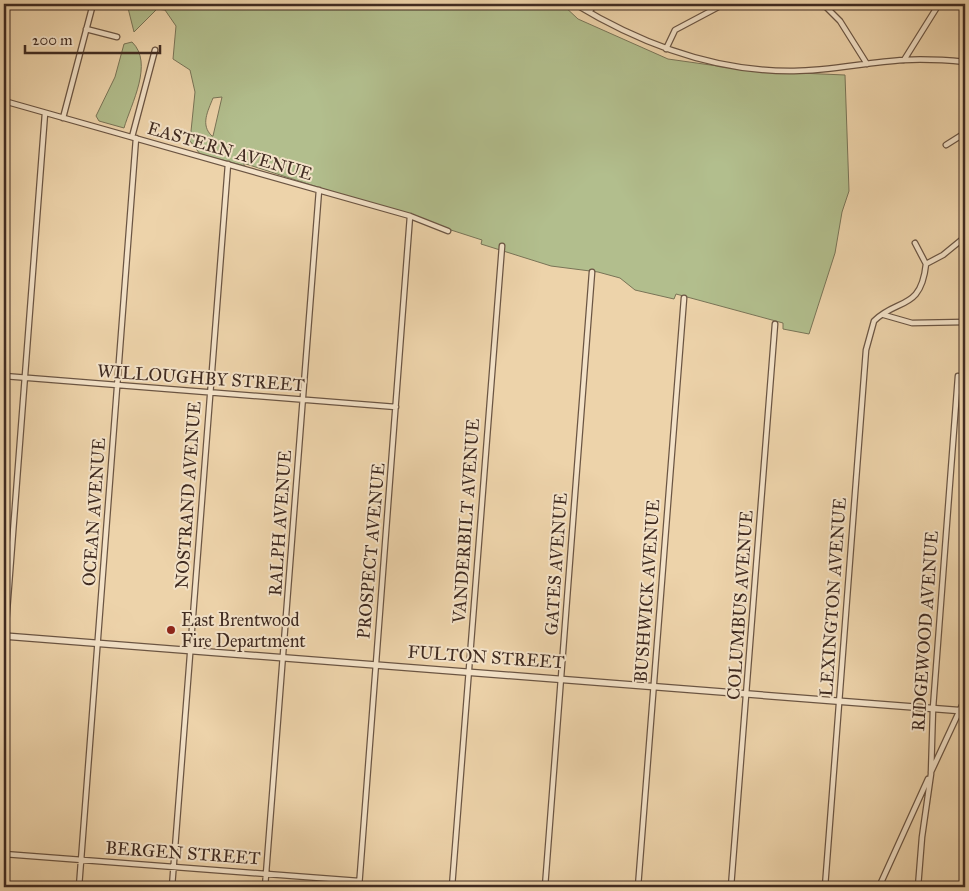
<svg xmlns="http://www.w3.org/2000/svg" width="969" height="891" font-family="'IM FELL Great Primer',serif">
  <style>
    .green { fill: #b2be8d; stroke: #797457; fill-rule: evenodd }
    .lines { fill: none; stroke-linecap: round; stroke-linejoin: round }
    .minor-casing { stroke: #6b5543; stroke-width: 7 }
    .tertiary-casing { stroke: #6b5543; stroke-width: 8 }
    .minor { stroke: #f3e2c8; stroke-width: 4.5 }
    .tertiary { stroke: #f3e2c8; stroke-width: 5.5 }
    .poi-dot { fill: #8f2418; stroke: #f3e2c8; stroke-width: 2 }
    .labels { text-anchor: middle; stroke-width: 4; stroke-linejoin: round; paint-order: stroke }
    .street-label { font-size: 18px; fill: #402b21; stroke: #f3e2c8 }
    .poi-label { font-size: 18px; fill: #402b21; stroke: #f3e2c8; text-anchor: start }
  </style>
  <rect width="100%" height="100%" fill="#edd3aa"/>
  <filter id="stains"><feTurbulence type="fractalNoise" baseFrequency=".004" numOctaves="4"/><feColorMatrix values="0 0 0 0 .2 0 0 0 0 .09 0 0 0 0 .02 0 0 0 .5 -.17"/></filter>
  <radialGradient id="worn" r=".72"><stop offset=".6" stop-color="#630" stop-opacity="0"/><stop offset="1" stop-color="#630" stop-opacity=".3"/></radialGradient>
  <!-- green -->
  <path class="green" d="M127,4H562L578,19L668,59L753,71L845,75L849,191L842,212L835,253L809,334L783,329V323L676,294L674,299L635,290L620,278L598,272L551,266L481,244L482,240L243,163L245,166L200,154L190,141L195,92L190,70L173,59L176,26L165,10L157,9L134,32ZM222,97L213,136H212C200,125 208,111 213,98Z
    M132,42C154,63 131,104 124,128L99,121L96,116L115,77L124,44Z"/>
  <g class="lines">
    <!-- minor casing -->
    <g class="minor-casing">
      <path id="minor" d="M575,4C641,44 716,72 794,71C831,71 867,62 904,60C925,59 945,60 965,62
        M823,4L840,21L867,64
        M589,12L595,4
        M86,29L117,37
        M666,49L675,30L724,4
        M904,60L939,4
        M4,101L410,216L448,231
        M63,118L93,4
        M132,137L155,50
        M946,145L965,133
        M915,243L926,264
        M884,315L912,323L965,322
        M4,376L396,407
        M4,651L45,113
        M931,772L965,699
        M4,854L359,881
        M79,887L136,138
        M172,887L228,164
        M265,887L319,190
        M359,887L410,216
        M452,887L502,246
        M545,887L592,272
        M638,887L684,298
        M731,887L775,324
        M825,887L866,350L874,321C897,298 921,311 926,264L943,255L965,237
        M879,887L928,779
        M918,887L922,837L931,774L933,708L958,376"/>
    </g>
    <!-- tertiary casing -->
    <g class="tertiary-casing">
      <path id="tertiary" d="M4,636L965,711"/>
    </g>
    <!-- minor -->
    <use href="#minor" class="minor"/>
    <!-- tertiary -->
    <use href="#tertiary" class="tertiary"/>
  </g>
  <!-- markers -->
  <circle class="poi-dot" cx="171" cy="630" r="5"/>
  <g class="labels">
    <!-- street labels -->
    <g class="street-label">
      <text transform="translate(230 151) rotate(16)" y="6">EASTERN AVENUE</text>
      <text transform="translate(201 378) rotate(4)" y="6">WILLOUGHBY STREET</text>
      <text transform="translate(188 495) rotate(-86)" y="6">NOSTRAND AVENUE</text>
      <text transform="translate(94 512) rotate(-86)" y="6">OCEAN AVENUE</text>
      <text transform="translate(466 521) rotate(-86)" y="6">VANDERBILT AVENUE</text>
      <text transform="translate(280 523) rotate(-86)" y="6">RALPH AVENUE</text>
      <text transform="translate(371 551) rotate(-85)" y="6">PROSPECT AVENUE</text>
      <text transform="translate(556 564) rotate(-86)" y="6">GATES AVENUE</text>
      <text transform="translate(647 591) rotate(-86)" y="6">BUSHWICK AVENUE</text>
      <text transform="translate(833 597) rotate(-86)" y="6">LEXINGTON AVENUE</text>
      <text transform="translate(740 605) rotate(-86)" y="6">COLUMBUS AVENUE</text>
      <text transform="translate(925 631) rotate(-86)" y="6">RIDGEWOOD AVENUE</text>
      <text transform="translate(486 657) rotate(4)" y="6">FULTON STREET</text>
      <text transform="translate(183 853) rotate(4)" y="6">BERGEN STREET</text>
    </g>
    <!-- poi labels -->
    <g class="poi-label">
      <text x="181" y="626">East Brentwood<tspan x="181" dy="21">Fire Department</tspan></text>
    </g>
  </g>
  <!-- margin -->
  <rect width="969" height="891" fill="none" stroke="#edd3aa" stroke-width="20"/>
  <rect x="5" y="5" width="959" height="881" fill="none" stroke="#402b21" stroke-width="2.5"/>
  <rect x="10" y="10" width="949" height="871" fill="none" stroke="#402b21"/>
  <!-- scale -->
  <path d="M25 45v8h135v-8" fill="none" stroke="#402b21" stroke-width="2.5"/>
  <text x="32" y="45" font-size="15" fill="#402b21" stroke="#f3e2c8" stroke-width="4" paint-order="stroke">200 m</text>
  <rect width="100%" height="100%" filter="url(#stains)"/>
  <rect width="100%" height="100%" fill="url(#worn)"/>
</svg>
